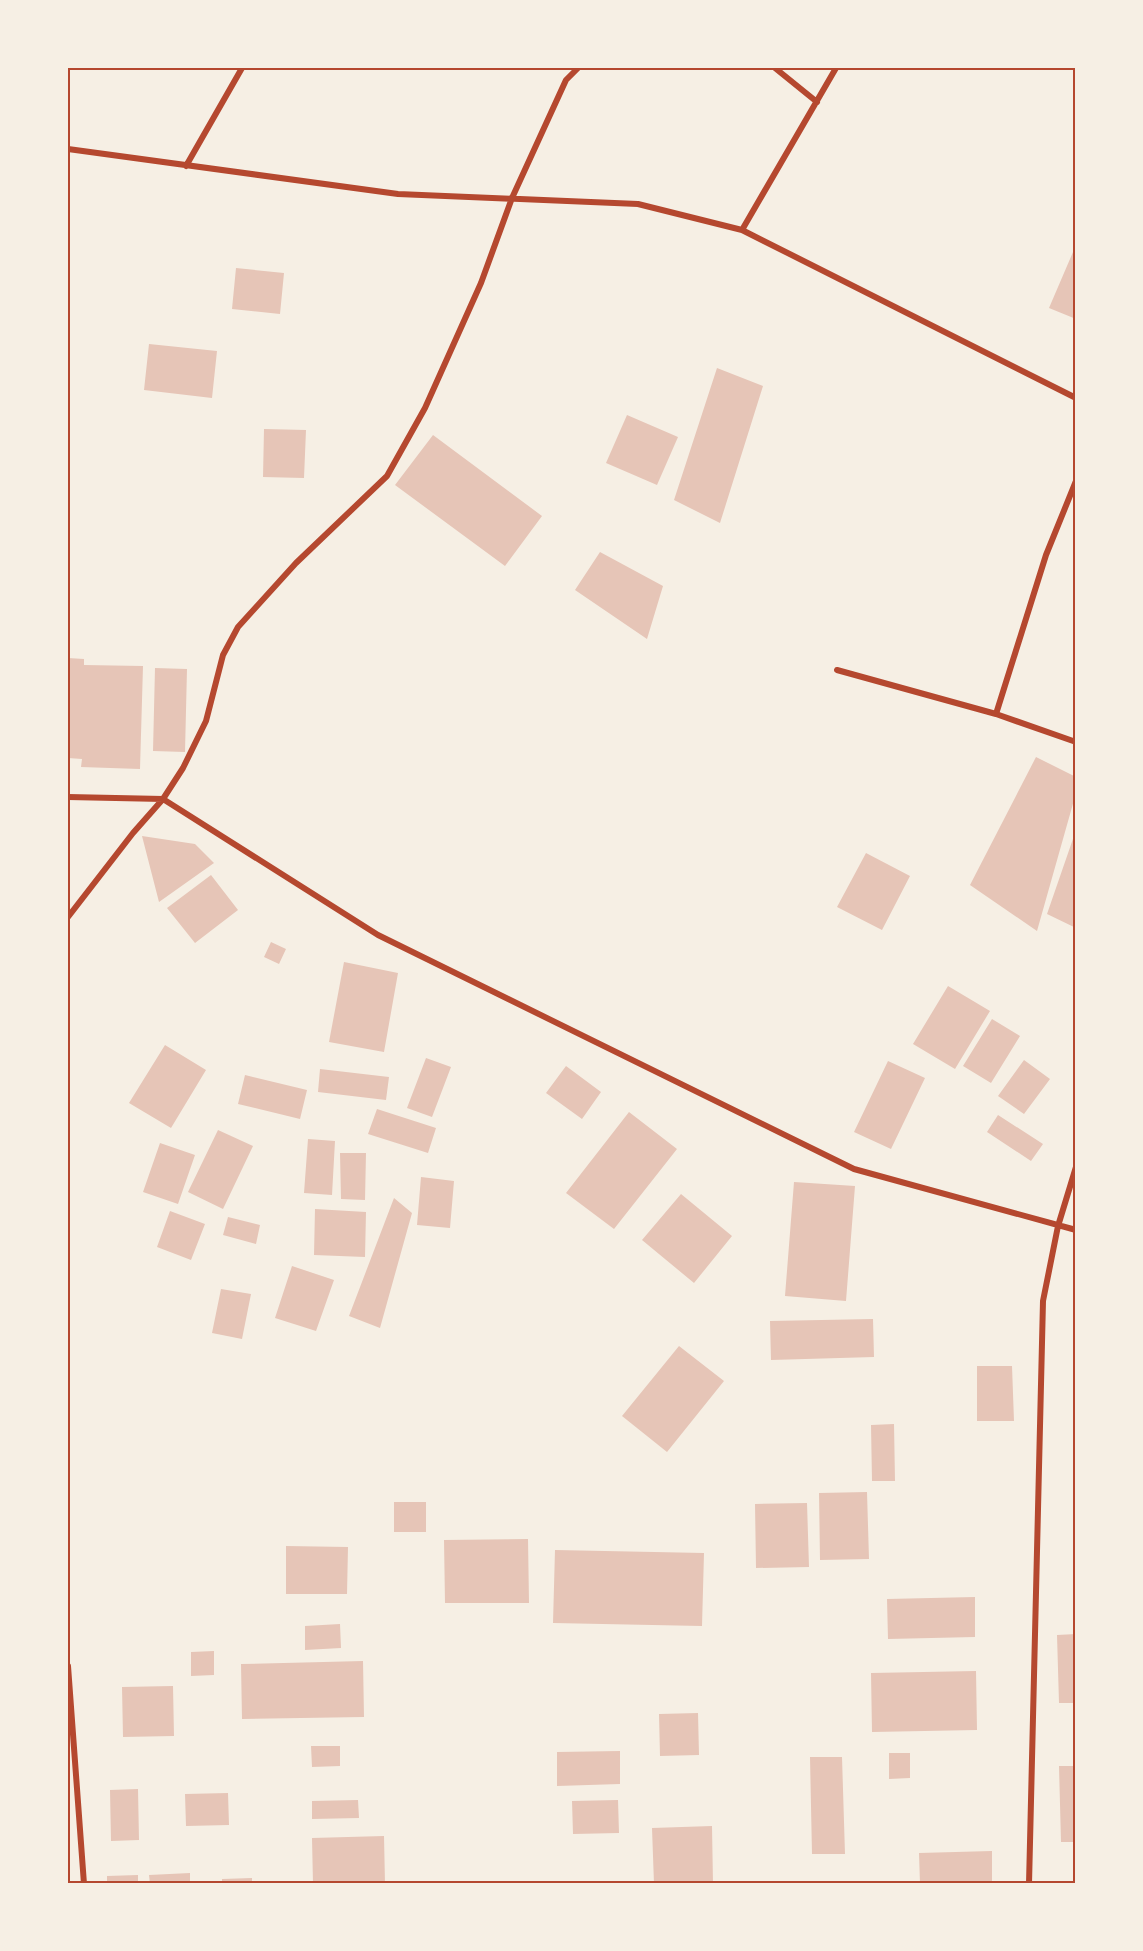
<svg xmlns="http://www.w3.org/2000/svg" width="1143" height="1951" font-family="'Golos Text',sans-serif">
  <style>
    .building { fill: #e6c5b7 }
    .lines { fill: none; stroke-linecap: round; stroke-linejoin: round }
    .minor { stroke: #b5482f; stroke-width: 6 }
    .neatline { fill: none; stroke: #b5482f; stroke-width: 2 }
  </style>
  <rect width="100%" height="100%" fill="#f6efe4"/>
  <!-- building -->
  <path class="building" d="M1076,245V319L1049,308Z
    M236,268L284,273L280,314L232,309Z
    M149,344L217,351L212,398L144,390Z
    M717,368L763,386L720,523L674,500Z
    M627,415L678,437L657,485L606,463Z
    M264,429L306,430L304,478L263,477Z
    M433,435L542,516L505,566L395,485Z
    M600,552L663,586L647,639L575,590Z
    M68,658L84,659V665L143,666L140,769L81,767L82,759L68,758Z
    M155,668L187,669L185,752L153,751Z
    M1036,757L1076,777V793L1037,931L970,885Z
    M1075,833H1076V928L1047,914Z
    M142,836L195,844L214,863L159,902Z
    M866,853L910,876L882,930L837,907Z
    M211,875L238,910L195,943L167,908Z
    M271,942L286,949L279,964L264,957Z
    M344,962L398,973L384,1052L329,1042Z
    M948,986L990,1011L955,1069L913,1044Z
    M992,1019L1020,1036L991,1083L963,1066Z
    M165,1045L206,1070L171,1128L129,1103Z
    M426,1058L451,1067L432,1117L407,1108Z
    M1024,1060L1050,1079L1024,1114L998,1096Z
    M888,1061L925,1078L891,1149L854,1132Z
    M566,1066L601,1092L582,1119L546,1093Z
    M320,1069L389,1077L386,1100L318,1092Z
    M245,1075L307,1090L300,1119L238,1104Z
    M377,1109L436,1128L428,1153L368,1134Z
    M629,1112L677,1149L614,1229L566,1193Z
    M998,1115L1043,1144L1031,1161L987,1132Z
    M218,1130L253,1146L223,1209L188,1192Z
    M308,1139L335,1141L332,1195L304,1193Z
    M160,1143L195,1155L178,1204L143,1192Z
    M340,1153H366L365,1200L341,1199Z
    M421,1177L454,1181L450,1228L417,1225Z
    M794,1182L855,1186L846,1301L785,1296Z
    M681,1194L732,1236L694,1283L642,1240Z
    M394,1198L412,1213L380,1328L349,1316Z
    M315,1209L366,1212L365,1257L314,1255Z
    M170,1211L205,1224L191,1260L157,1247Z
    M228,1217L260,1225L256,1244L223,1235Z
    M292,1266L334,1280L316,1331L275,1318Z
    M221,1289L251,1294L242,1339L212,1333Z
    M873,1319L874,1357L771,1360L770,1321Z
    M679,1346L724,1381L667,1452L622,1416Z
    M977,1366H1012L1014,1421H977Z
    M894,1424L895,1481H872L871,1425Z
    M867,1492L869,1559L820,1560L819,1493Z
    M394,1502H426V1532H394Z
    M807,1503L809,1567L756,1568L755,1504Z
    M528,1539L529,1603H445L444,1540Z
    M286,1546L348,1547L347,1594H286Z
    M555,1550L704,1553L702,1626L553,1623Z
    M975,1597V1637L888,1639L887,1599Z
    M340,1624L341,1648L305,1650V1626Z
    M1076,1634V1703H1059L1057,1635Z
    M214,1651V1675L191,1676V1652Z
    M363,1661L364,1717L242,1719L241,1664Z
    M976,1671L977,1730L872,1732L871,1673Z
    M173,1686L174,1736L123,1737L122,1687Z
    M698,1713L699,1755L660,1756L659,1714Z
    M311,1746H340V1766L312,1767Z
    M620,1751V1784L557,1786V1752Z
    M889,1753H910V1778L889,1779Z
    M810,1757H842L845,1854H812Z
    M1059,1766H1076V1842H1061Z
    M138,1789L139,1840L111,1841L110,1790Z
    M228,1793L229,1825L186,1826L185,1794Z
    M358,1800L359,1818L312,1819V1801Z
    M618,1800L619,1833L573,1834L572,1801Z
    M712,1826L713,1884H654L652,1828Z
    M384,1836L385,1884H313L312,1838Z
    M992,1851V1884H920L919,1853Z
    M190,1873V1884H150L149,1875Z
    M138,1875V1884H107V1876Z
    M252,1878V1884H222V1879Z"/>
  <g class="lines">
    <!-- minor -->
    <path class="minor" d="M775,68L817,102
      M68,149L398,194L638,204L742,230L1076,398
      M186,166L242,68
      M742,230L836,68
      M837,670L996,714L1076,742
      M996,714L1046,555L1076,481
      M68,797L163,799L378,935L854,1169L1076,1230
      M68,917L133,833L163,799L183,768L206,721L223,655L238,627L296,563L387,476L425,408L481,283L512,198L566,80L578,68
      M68,1666L84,1884
      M1029,1884L1043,1301L1058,1226L1076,1167"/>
  </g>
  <!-- border -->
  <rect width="1143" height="1951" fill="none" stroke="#f6efe4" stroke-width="138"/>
  <rect x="69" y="69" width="1005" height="1813" class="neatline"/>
</svg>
